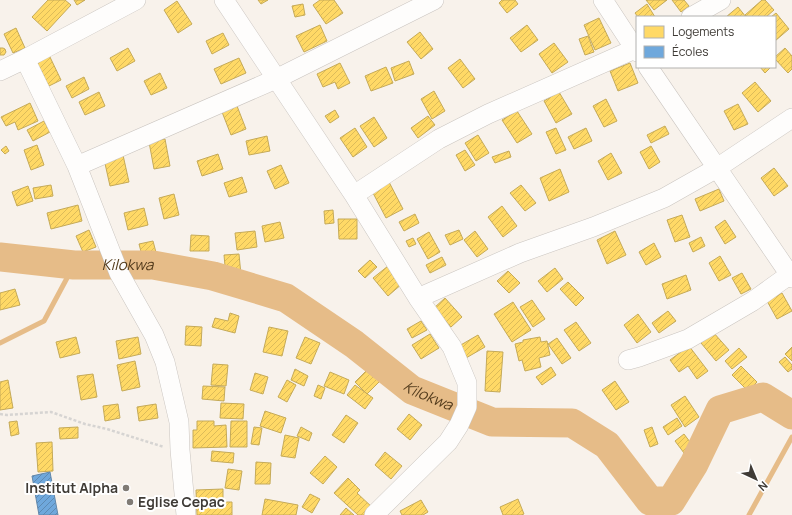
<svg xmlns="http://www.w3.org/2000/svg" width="792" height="515" font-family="Manrope,sans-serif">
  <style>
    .homes { fill: url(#homes-hatch); stroke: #c5aa58 }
    .schools { fill: url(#schools-hatch); stroke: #6187aa }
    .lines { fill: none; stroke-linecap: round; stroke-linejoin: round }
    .stream { stroke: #e6bc88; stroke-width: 5 }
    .river { stroke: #e6bc88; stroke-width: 29 }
    .minor-casing { stroke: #cac5c0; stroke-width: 20 }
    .path { stroke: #d6d4d2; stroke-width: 2.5; stroke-dasharray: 3 2; stroke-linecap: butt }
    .minor { stroke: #fefdfc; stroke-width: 19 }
    .poi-dot { fill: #807b75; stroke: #fff; stroke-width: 1.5 }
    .labels { text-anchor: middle; stroke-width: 4; stroke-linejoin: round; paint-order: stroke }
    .poi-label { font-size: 14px; font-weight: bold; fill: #3f3b36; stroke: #fff; text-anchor: end }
    .water-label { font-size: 15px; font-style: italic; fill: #543c1d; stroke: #fff }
  </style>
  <defs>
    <pattern id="homes-hatch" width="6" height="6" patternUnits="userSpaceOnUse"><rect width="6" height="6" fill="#ffd966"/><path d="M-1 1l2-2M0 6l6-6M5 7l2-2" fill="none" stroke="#dcbb59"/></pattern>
    <pattern id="schools-hatch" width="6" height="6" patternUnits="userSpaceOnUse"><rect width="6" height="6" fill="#6fa8dc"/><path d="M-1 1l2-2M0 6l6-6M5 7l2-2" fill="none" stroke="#5d8ab3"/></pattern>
  </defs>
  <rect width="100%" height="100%" fill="#f8f2eb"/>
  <!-- homes -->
  <path class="homes" d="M48,0H65L71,5L47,31L32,17Z
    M74,0H85L77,5Z
    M258,0H268L261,4Z
    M320,0H334L343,13L326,24L313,5Z
    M502,0H515L518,4L507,13L499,3Z
    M646,0H667L654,10Z
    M672,0H684L689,6L681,12Z
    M762,0H765L774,10L766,17H747L745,15Z
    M177,1L192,24L178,33L164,10Z
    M303,4L305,15L295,17L292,6Z
    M647,4L655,17H638L635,13Z
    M738,7L746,17H726Z
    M776,13L789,29L775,41V17H771Z
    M599,18L611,43L595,50L584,25Z
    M320,25L327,41L304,52L296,36Z
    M527,25L538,40L521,52L510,38Z
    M16,28L25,48L13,53L4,34Z
    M420,32L433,49L421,59L407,42Z
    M223,33L229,45L212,54L206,41Z
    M588,36L594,52L585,55L579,39Z
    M554,43L568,62L552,73L539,54Z
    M0,48H3L5,49L6,52L4,55H0Z
    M128,48L135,61L117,71L110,58Z
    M785,48L792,56V69L788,73L775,59V57Z
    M49,55L61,80L45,88L33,63Z
    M239,58L246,73L221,84L214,69Z
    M460,59L475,79L463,88L448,68Z
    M409,61L414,74L395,81L391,68Z
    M340,63L350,83L338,89L335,82L323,87L317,74Z
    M630,63L638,83L618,91L610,71Z
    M386,67L393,83L371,91L365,76Z
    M760,67H771L765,73Z
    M160,73L167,88L151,95L144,81Z
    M84,77L89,89L72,98L66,86Z
    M755,82L771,101L758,112L742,93Z
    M434,91L445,111L432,119L421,99Z
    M99,92L105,106L85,115L79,102Z
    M559,92L572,114L556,123L544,101Z
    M606,99L617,121L604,127L593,106Z
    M30,103L38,121L18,130L15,122L6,126L1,117Z
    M738,104L748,124L734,130L724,111Z
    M237,106L246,129L231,135L222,112Z
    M335,110L339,117L330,123L325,116Z
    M517,111L532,134L517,143L502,120Z
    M428,116L435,125L418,138L411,128Z
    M374,117L387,138L374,147L360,126Z
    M44,121L50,132L33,141L27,130Z
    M665,126L669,134L651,143L647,135Z
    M355,128L367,147L353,157L340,138Z
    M556,128L566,150L556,154L546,132Z
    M586,128L592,141L574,149L568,137Z
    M478,135L489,153L476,161L465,143Z
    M267,136L270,151L249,155L246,141Z
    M165,139L170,166L154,169L149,142Z
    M37,145L44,165L31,170L24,150Z
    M6,146L9,151L5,154L1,150Z
    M651,146L660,162L649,169L640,152Z
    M465,150L475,165L465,171L456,155Z
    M509,151L511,157L495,163L492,157Z
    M611,153L622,173L608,180L598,161Z
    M218,154L223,169L202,176L197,161Z
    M123,155L129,182L110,186L104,159Z
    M281,165L289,183L275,189L267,171Z
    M774,168L788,186L774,196L761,178Z
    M560,169L569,192L549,201L540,178Z
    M242,177L247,192L229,197L224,183Z
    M389,182L403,209L386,218L372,191Z
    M51,185L53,196L35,199L33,188Z
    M521,185L536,203L525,211L510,193Z
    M28,186L33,201L17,206L12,192Z
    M719,189L724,201L700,211L695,199Z
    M174,194L179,215L164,219L159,198Z
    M78,205L82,221L51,229L47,213Z
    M502,206L517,226L503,237L488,217Z
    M144,208L148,225L128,230L124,213Z
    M333,210L334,223L325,224L324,211Z
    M415,214L419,223L404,231L399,222Z
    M682,215L690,237L675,242L667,220Z
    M338,219H357V239H339Z
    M725,220L736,237L725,244L715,227Z
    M280,222L284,238L265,242L262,226Z
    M89,230L96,247L83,252L76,236Z
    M459,230L463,239L450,245L445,235Z
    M255,231L257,247L237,250L235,233Z
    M475,231L488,249L477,257L464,240Z
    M615,231L626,255L607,264L597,240Z
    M429,232L440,252L428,259L417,239Z
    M191,235L209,236V251H190Z
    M701,237L705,246L693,252L689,243Z
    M413,238L416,244L409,247L406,241Z
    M153,241L158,260L144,263L139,244Z
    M654,243L661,257L646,265L639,252Z
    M239,254L241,275L226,277L224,255Z
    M720,256L731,275L719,281L709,263Z
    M442,257L446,265L430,273L426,265Z
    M370,260L377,267L365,278L358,271Z
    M388,266L403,283L388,296L373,278Z
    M555,268L563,279L547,292L538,281Z
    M508,271L520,283L509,293L497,281Z
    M742,273L751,289L741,294L732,278Z
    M686,275L691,290L667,299L662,284Z
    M568,282L584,298L576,306L560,289Z
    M15,289L20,305L0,310V293Z
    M782,293L792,311L777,319L767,301Z
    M445,298L462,317L451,327L434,308Z
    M532,300L545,319L533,327L520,307Z
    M513,302L531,330L512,342L494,314Z
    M668,311L676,321L659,333L652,323Z
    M230,313L239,316L235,333L212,327L215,318L228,321Z
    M638,314L651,332L637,343L624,325Z
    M421,321L427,330L412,338L407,329Z
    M576,322L591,343L579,351L564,330Z
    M186,326L202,327L201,346L185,345Z
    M269,327L288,331L282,356L263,352Z
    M713,332L729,350L716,361L701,343Z
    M430,334L439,348L421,359L412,345Z
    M478,335L485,347L466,358L459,346Z
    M76,337L80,353L60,358L56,342Z
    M138,337L141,354L119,359L116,341Z
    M305,337L320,343L311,364L296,358Z
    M540,337L541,342L547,341L550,355L539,358L541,367L525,371L522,360L519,361L515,344L523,342V340Z
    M557,338L571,358L562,364L548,344Z
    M689,346L708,371L697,379L688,366L679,372L670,360Z
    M792,347V361L785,354Z
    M739,348L747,357L732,369L725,361Z
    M487,351L503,352L500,392L485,391Z
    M785,357L792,365V369L788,372L779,362Z
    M135,361L140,387L122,391L117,365Z
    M213,364L228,365L226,386L211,385Z
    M372,365L384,377L367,394L355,382Z
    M741,366L757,382L748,391L732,375Z
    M551,367L556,375L542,385L536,377Z
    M295,369L308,376L304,386L291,380Z
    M330,372L349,380L344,394L324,386Z
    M255,373L268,377L263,394L250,390Z
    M93,374L97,397L81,400L77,376Z
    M8,380L13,408L0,410V382Z
    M287,380L296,385L287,402L278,397Z
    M615,381L629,402L616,410L602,390Z
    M318,385L325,388L321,399L314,396Z
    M355,385L373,398L365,409L347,395Z
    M203,386L225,387L224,401L202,399Z
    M685,396L699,417L685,427L671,405Z
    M221,403L244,404L243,419L220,418Z
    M118,404L120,418L105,421L103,406Z
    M156,404L158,418L139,421L137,407Z
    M265,411L286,418L281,433L260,426Z
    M409,414L422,425L410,440L397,429Z
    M346,415L358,423L344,443L332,435Z
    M677,418L682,426L668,435L663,427Z
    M17,421L19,434L11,436L9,422Z
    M197,421H214V426L226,425L227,447L193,448V430H197Z
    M231,421H247V447H230Z
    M78,427V438L60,439L59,428Z
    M254,427L262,428L259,445L251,444Z
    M301,427L312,433L309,441L297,436Z
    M652,427L658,444L650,447L644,430Z
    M684,434L696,450L687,457L675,441Z
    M285,435L299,438L295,458L281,456Z
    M52,442L53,471L38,472L36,443Z
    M212,451L234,453L233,463L211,461Z
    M385,452L402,466L391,479L375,465Z
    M325,456L337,467L323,484L310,473Z
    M256,462L271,463L270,484H255Z
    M228,469L242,471L239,490L225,488Z
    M348,478L360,490L357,493L374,509L368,515H358L334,493Z
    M223,489V502H232V515H197L196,490Z
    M310,494L320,499L312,513L302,507Z
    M265,499L298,505L296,515H262Z
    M518,499L524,514L521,515H503L500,507Z
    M421,500L428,512L423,515H402L400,511Z
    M346,508L354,515H340Z"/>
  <!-- schools -->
  <path class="schools" d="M50,472L58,515H39L32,476Z"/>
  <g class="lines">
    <!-- stream -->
    <path class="stream" d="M0,343L44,321L74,265
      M749,515L792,437"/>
    <!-- river -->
    <path class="river" id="s1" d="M0,257L74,265H153L213,276L286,298L354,344L412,390L492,422L572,423L607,445L650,501H671L694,464L720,410L763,397L792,415"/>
    <!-- minor casing -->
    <g class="minor-casing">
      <path id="minor" d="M224,0L354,195L418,298L452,347L467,383V407L459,425L448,442L374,515
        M603,0L637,52
        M691,17L721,0
        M25,59L77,166L119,273L154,335L165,362L179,422L180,450L186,515
        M648,67L792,278
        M0,71L25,59L136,0
        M77,166L276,79L434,0
        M354,195L439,139L488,114L637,48
        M418,298L520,253L593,227L664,198L717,168L792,118
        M628,360L639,357L688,339L753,301L792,273"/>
    </g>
    <!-- path -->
    <path class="path" d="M0,414L7,415L51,412L85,424L107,429L164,447"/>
    <!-- minor -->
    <use href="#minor" class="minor"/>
  </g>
  <!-- markers -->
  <g class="poi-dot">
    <circle cx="126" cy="488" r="4"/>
    <circle cx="130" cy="502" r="4"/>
  </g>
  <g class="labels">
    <!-- poi labels -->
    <g class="poi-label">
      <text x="118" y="493">Institut Alpha</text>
      <text x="138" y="507" text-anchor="start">Eglise Cepac</text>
    </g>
    <!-- water labels -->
    <g class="water-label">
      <text dy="5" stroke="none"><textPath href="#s1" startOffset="128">Kilokwa</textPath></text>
      <text dy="5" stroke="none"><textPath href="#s1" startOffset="464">Kilokwa</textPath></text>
    </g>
  </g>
  <!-- legend -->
  <rect x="636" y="16" width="140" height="52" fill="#ffffff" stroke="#b2b1af"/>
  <rect x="644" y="26" width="20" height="12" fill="#ffd966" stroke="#b2b1af"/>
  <text x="672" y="36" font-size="12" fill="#3f3b36">Logements</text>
  <rect x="644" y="46" width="20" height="12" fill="#6fa8dc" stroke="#b2b1af"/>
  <text x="672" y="56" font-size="12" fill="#3f3b36">Écoles</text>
  <!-- north arrow -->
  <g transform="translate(756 479) rotate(136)" stroke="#ffffff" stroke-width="3" paint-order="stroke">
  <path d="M0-3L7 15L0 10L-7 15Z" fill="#3f3b36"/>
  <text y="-6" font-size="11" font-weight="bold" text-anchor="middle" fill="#3f3b36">N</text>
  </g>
</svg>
